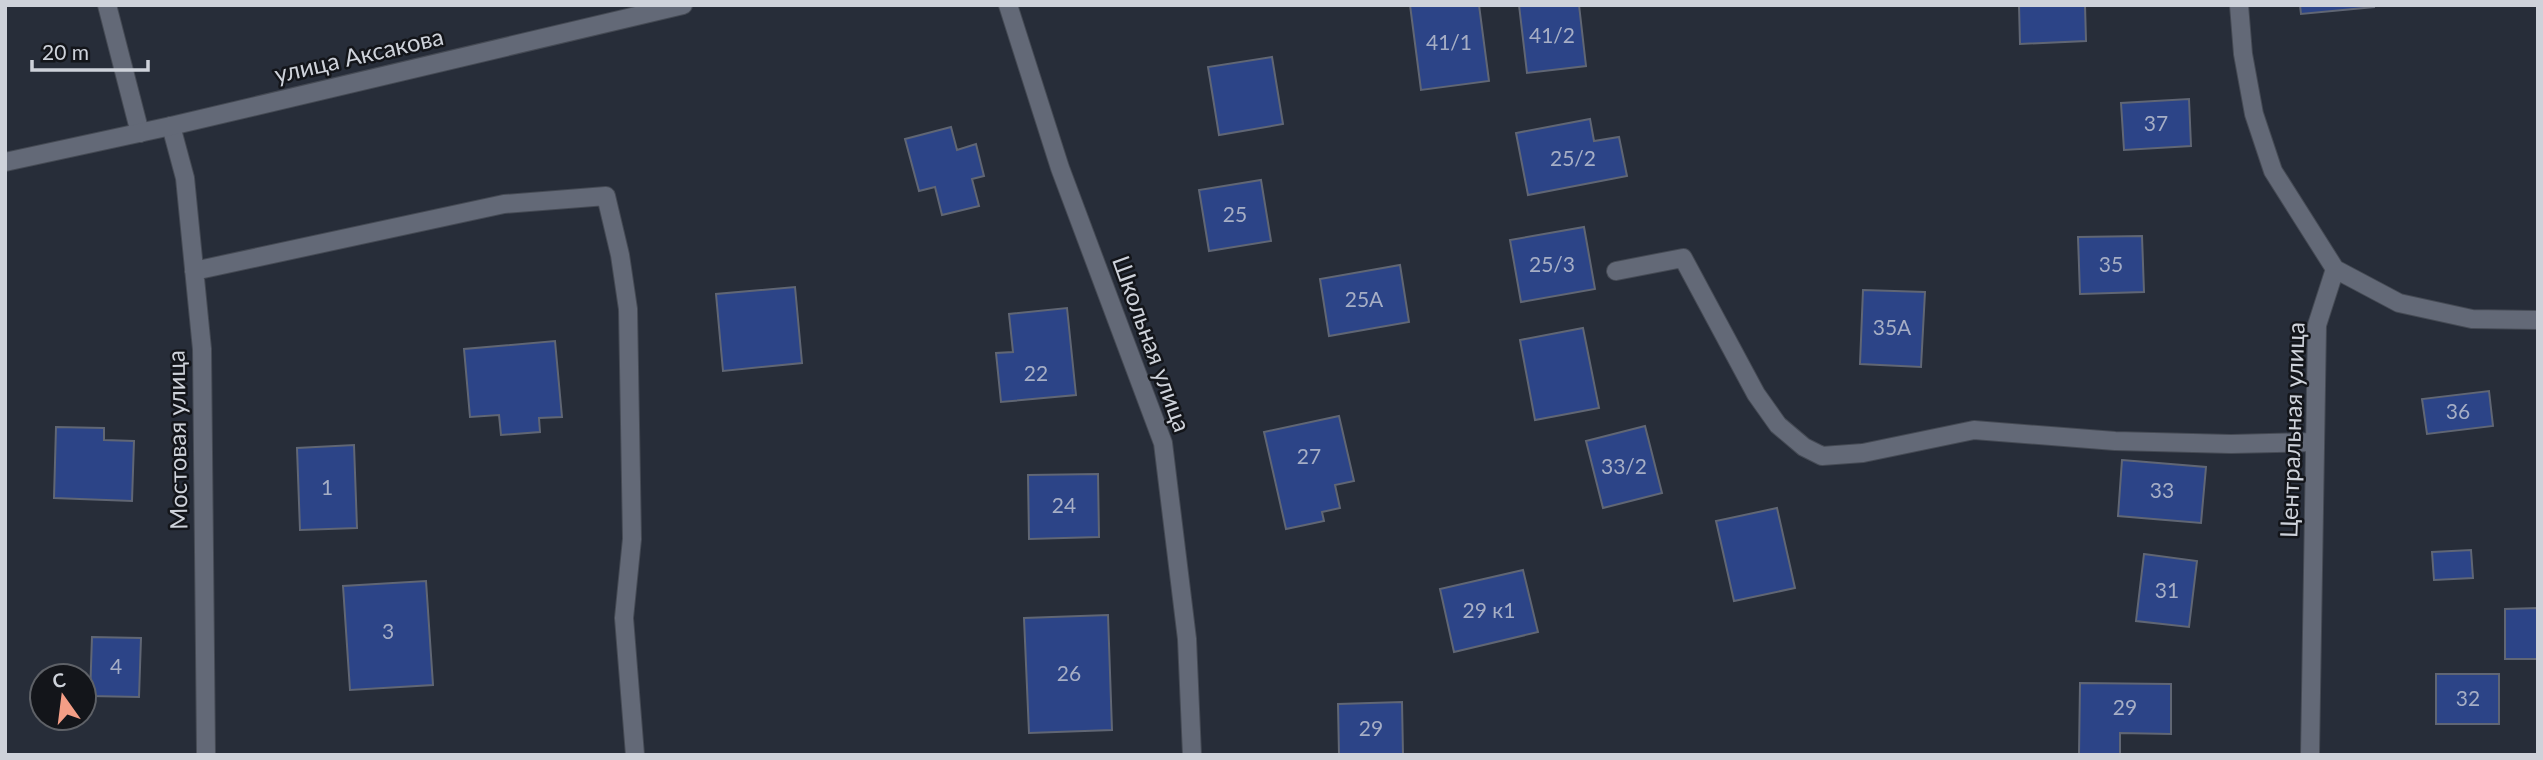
<svg xmlns="http://www.w3.org/2000/svg" width="2543" height="760" font-family="Lato,sans-serif">
  <style>
    .building { fill: #2c4487; stroke: #606674; stroke-width: 2 }
    .lines { fill: none; stroke-linecap: round; stroke-linejoin: round }
    .lane-casing { stroke: #454a54; stroke-width: 20 }
    .street-casing { stroke: #454a54; stroke-width: 20 }
    .secondary-casing { stroke: #454a54; stroke-width: 20 }
    .lane { stroke: #636977; stroke-width: 18 }
    .street { stroke: #636977; stroke-width: 18 }
    .secondary { stroke: #636977; stroke-width: 18 }
    .labels { text-anchor: middle; stroke-width: 5; stroke-linejoin: round; paint-order: stroke }
    .number-label { font-size: 21px; fill: #a6aec5 }
    .street-label { font-size: 24px; fill: #ced2da; stroke: #13151a }
  </style>
  <rect width="100%" height="100%" fill="#272d39"/>
  <!-- building -->
  <path class="building" d="M1410,5H1479L1489,81L1421,90Z
    M1519,5H1579L1586,66L1527,73Z
    M2019,5H2085L2086,41L2020,44Z
    M2300,5H2374V7L2301,14Z
    M1272,57L1283,124L1219,135L1208,67Z
    M2189,99L2191,146L2124,150L2121,103Z
    M1590,119L1594,141L1619,137L1627,176L1528,195L1516,133Z
    M951,127L957,150L976,144L984,176L972,179L979,206L942,215L935,187L919,191L905,139Z
    M1261,180L1271,241L1209,251L1199,190Z
    M1584,227L1595,289L1521,302L1510,240Z
    M2142,236L2144,292L2080,294L2078,237Z
    M1400,265L1409,322L1329,336L1320,279Z
    M795,287L802,363L723,371L716,294Z
    M1863,290L1925,292L1921,367L1860,364Z
    M1067,308L1076,395L1001,402L996,353L1013,352L1009,314Z
    M1583,328L1599,408L1535,420L1520,340Z
    M555,341L562,417L539,418L540,432L501,435L499,415L470,417L464,349Z
    M2489,391L2493,426L2427,434L2422,399Z
    M1339,416L1354,481L1335,485L1340,508L1322,512L1324,521L1286,529L1264,432Z
    M1645,426L1662,493L1603,508L1586,441Z
    M56,427L104,428V440L134,441L132,501L54,498Z
    M354,445L357,528L300,530L297,448Z
    M2122,460L2206,467L2201,523L2118,516Z
    M1098,474L1099,537L1029,539L1028,475Z
    M1777,508L1795,588L1734,601L1716,521Z
    M2471,550L2473,578L2434,580L2432,552Z
    M2144,554L2197,561L2189,627L2136,621Z
    M1523,570L1538,632L1454,652L1440,589Z
    M426,581L433,685L350,690L343,586Z
    M2538,608V659H2505V609Z
    M1108,615L1112,730L1029,733L1024,618Z
    M92,637L141,638L139,697L90,696Z
    M2436,674H2499V724H2436Z
    M2080,683L2171,684V734L2120,733V755H2079Z
    M1402,702L1403,755H1339L1338,704Z"/>
  <g class="lines">
    <!-- lane casing -->
    <g class="lane-casing">
      <path id="lane" d="M107,5L140,133"/>
    </g>
    <!-- street casing -->
    <g class="street-casing">
      <path id="street" d="M1008,5L1060,168L1163,443L1187,639L1192,755
        M2239,5L2243,54L2254,114L2273,171L2335,269L2317,325L2310,755
        M171,126L185,178L202,349L206,755
        M2335,269L2399,303L2472,319L2538,320
        M194,271L504,204L606,196L620,255L628,309L632,539L624,618L635,755
        M1616,271L1683,258L1756,394L1778,425L1804,447L1822,456L1863,453L1974,430L2115,441L2231,444L2314,442"/>
    </g>
    <!-- secondary casing -->
    <g class="secondary-casing">
      <path id="secondary" d="M5,162L171,126L683,5"/>
    </g>
    <!-- lane -->
    <use href="#lane" class="lane"/>
    <!-- street -->
    <use href="#street" class="street"/>
    <!-- secondary -->
    <use href="#secondary" class="secondary"/>
  </g>
  <g class="labels">
    <!-- number labels -->
    <g class="number-label">
      <text x="1552" y="43">41/2</text>
      <text x="1449" y="50">41/1</text>
      <text x="2156" y="131">37</text>
      <text x="1573" y="166">25/2</text>
      <text x="1235" y="222">25</text>
      <text x="1552" y="272">25/3</text>
      <text x="2111" y="272">35</text>
      <text x="1364" y="307">25А</text>
      <text x="1892" y="335">35А</text>
      <text x="1036" y="381">22</text>
      <text x="2458" y="419">36</text>
      <text x="1309" y="464">27</text>
      <text x="1624" y="474">33/2</text>
      <text x="327" y="495">1</text>
      <text x="2162" y="498">33</text>
      <text x="1064" y="513">24</text>
      <text x="2167" y="598">31</text>
      <text x="1489" y="618">29 к1</text>
      <text x="388" y="639">3</text>
      <text x="116" y="674">4</text>
      <text x="1069" y="681">26</text>
      <text x="2468" y="706">32</text>
      <text x="2125" y="715">29</text>
      <text x="1371" y="736">29</text>
    </g>
    <!-- street labels -->
    <g class="street-label">
      <text transform="translate(359 56) rotate(-13)" y="8">улица Аксакова</text>
      <text transform="translate(1151 344) rotate(70)" y="8">Школьная улица</text>
      <text transform="translate(2293 430) rotate(-88)" y="8">Центральная улица</text>
      <text transform="translate(178 440) rotate(-91)" y="8">Мостовая улица</text>
    </g>
  </g>
  <!-- border -->
  <rect width="2543" height="760" fill="none" stroke="#ced2da" stroke-width="14"/>
  <!-- north arrow -->
  <g transform="translate(63 697) rotate(346)"><circle r="33" fill="#13151a" stroke="#5e6167" stroke-width="2"/>
  <path d="M0-5L12 26L0 18L-12 26Z" fill="#f49e86"/>
  <text y="-10" font-size="19" font-weight="bold" text-anchor="middle" fill="#ced2da">С</text>
  </g>
  <!-- scale -->
  <path d="M32 60v10h116v-10" fill="none" stroke="#ced2da" stroke-width="3.5"/>
  <text x="42" y="60" font-size="21" fill="#ced2da" stroke="#13151a" stroke-width="5" paint-order="stroke">20 m</text>
</svg>
